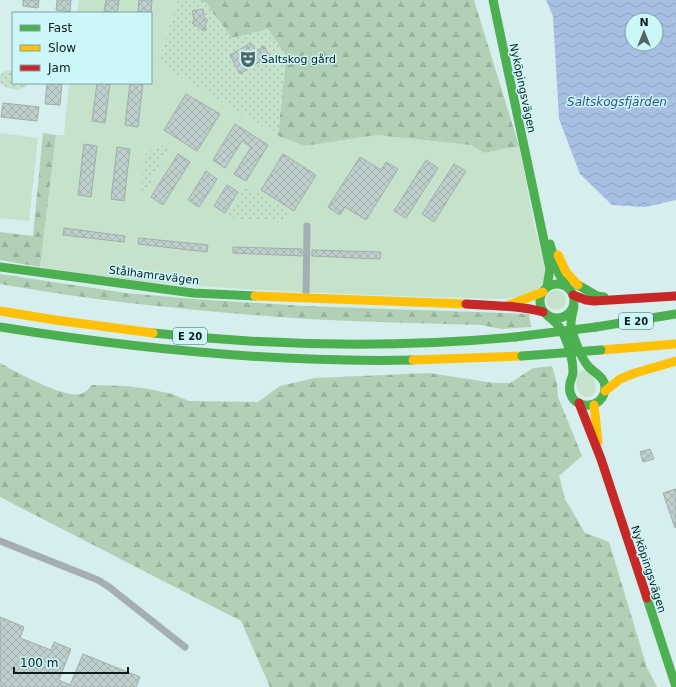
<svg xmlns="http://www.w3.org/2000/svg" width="676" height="687" font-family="'DejaVu Sans',sans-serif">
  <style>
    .grass { fill: #c7e2ca }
    .forest { fill: url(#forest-firs) }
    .park { fill: url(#park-dots) }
    .water { fill: url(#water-waves); fill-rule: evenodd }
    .building { fill: url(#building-cross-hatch); stroke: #9daeab }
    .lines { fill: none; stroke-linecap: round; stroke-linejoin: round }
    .street { stroke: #a5afb3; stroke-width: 7 }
    .fast { stroke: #4caf50; stroke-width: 9 }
    .slow { stroke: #ffc107; stroke-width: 9 }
    .jam { stroke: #c62828; stroke-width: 9 }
    .fast-bridge { stroke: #4caf50; stroke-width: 9 }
    .labels { text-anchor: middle; stroke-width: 3; stroke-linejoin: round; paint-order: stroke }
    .shield { fill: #ccf7f9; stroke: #465e60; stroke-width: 1 }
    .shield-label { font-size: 10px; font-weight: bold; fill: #0d1d1e }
    .poi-label { font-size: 11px; fill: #0d1d1e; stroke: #ccf7f9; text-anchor: start }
    .street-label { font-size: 11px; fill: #0d1d1e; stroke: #ccf7f9 }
    .water-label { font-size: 12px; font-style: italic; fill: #36518f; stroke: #ccf7f9 }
  </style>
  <defs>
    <pattern id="forest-firs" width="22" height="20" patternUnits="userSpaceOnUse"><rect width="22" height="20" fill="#b2d0b5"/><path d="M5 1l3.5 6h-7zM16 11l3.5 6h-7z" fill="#98b29b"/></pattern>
    <pattern id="park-dots" width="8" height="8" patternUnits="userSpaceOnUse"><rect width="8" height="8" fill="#c7e2ca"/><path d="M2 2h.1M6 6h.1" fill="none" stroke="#aac1ad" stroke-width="1.8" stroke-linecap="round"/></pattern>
    <pattern id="water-waves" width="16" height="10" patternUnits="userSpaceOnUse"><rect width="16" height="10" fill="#a7bfe2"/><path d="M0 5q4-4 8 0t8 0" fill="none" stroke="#8fa4c1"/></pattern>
    <pattern id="building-cross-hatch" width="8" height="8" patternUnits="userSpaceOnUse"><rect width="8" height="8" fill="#becfcc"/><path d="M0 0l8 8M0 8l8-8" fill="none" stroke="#a2b1af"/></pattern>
  </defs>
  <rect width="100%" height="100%" fill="#d6eeee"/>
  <!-- grass -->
  <path class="grass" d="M79,0H178L158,63L278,136L305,146L376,135L471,145L484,153L519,146L535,229L547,270L544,282L537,289L526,296L503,299C382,295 262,293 142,281C108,277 74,272 40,267L56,135H64L69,83H151V13H77Z
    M0,133L38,138L29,221L0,218Z
    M546 300a10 10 0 1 1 20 0a10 10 0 1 1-20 0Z
    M583,370C589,371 590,374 593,378C606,401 569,408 578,373Z"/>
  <!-- forest -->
  <path class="forest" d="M196,0H474L519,146L484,153L471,145L376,135L305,146L278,136L286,56L268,29L232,39L206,3Z
    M43,133L56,135L40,267L0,260V232L33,236Z
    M0,274L126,293L194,299L305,306L529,314L531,327L502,329L481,325C423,323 365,322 308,319C205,312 101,302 0,284Z
    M0,363C16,372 63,398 80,394C84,394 89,388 92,385L126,386L149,389L172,394L189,401L258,402L280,386L315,378L429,373L494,383H510L533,368L552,366L557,384L558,397L582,456L559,476L565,499L585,533L609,542L647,668L657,687H270L241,621L0,497Z"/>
  <!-- park -->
  <path class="park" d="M178,0H196L206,3L232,38L268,29L286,56L278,136L158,63Z
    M5,71H13V83H29C24,93 7,90 0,83V75Z
    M163,146L168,148L169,149L145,192L141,190L143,160L146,154L153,147Z
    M245,185L290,212L285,222L227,218Z"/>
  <!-- water -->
  <path class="water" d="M546,0H676V200L645,207L612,205L580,174L559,119L553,16ZM632,20H656V44H632Z"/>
  <!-- building -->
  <path class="building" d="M23,0H39L38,8L23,6Z
    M57,0H71L70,12L56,10Z
    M106,0H119L117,13L104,11Z
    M139,0H152L151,13H138Z
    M203,9L204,17L208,20L205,25L206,29L204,31L192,23L194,20L192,11Z
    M251,43L256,51L264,46L269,56L240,74L230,55Z
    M47,83H62L60,105L45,104Z
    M97,83H110L105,123L92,121Z
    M130,83H143L138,127L125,125Z
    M186,94L220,114L197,151L164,130Z
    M3,103L39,107L37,121L1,117Z
    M235,124L268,145L246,181L234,174L251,147L242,141L225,168L213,160Z
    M84,144L97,146L91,197L78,195Z
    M117,147L130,149L124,201L111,199Z
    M178,154L190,162L163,205L151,197Z
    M283,154L316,175L294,211L261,190Z
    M360,157L381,170L386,162L398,169L366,220L345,207L340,215L328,207Z
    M426,160L438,168L406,218L394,211Z
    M454,164L466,171L434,222L422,214Z
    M206,171L217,179L199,207L188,200Z
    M227,185L238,192L225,213L214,206Z
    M64,228L125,236L124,242L63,235Z
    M139,238L208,245L207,252L138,244Z
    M233,247L302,249V256L233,253Z
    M312,250L381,252L380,259L312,256Z
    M650,449L654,459L643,462L640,452Z
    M676,489V527L675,528L663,493Z
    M0,617L24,627L20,638L51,650L54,642L71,649L59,680L70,685L83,654L140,677L136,687H0Z"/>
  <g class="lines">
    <!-- street -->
    <path class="street" d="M306,298L307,226
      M0,541L98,580L109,587L185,647"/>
    <!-- fast -->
    <path class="fast" d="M493,0L550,269L547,287
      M550,244L559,274L567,287
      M0,267L193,293L255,296
      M540 301a17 17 0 1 1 34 0a17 17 0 1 1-34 0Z
      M578,285L597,296L604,297
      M547,315C551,319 557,323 560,328C567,339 573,358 573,372C573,376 571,379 570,383C565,411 605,413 605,387C605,377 594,373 588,366C581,358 572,335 571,324C571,318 573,312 574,306
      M0,327C137,349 274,363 413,360
      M596,327L676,314
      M153,333C273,346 395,348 515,337
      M647,598L676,687"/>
    <!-- slow -->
    <path class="slow" d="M558,255L566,272L578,285
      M255,296L466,304
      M509,305L543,292
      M0,311L55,320L153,333
      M601,350L676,344
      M413,360L522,356
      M605,391L620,379L635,373L676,361
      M594,405L598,442"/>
    <!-- jam -->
    <path class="jam" d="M573,295L586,300L594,301L676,296
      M466,304C492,306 518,305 543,312
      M579,403L601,459L647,598"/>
    <!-- fast-bridge -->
    <path class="fast-bridge" d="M515,337L596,327
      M522,356L601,350"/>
  </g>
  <!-- icons -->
  <defs>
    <g id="theatre-bare" transform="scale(1.38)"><path d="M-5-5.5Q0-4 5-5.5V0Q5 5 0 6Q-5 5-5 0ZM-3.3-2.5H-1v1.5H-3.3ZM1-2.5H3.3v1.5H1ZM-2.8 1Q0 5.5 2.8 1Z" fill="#536667" stroke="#ccf7f9" stroke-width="2.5" paint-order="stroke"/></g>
  </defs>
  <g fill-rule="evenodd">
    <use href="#theatre-bare" x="248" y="59"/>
  </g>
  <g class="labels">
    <!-- shield labels -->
    <g class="shield">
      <rect x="619" y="313" width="34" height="16" rx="3"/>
      <rect x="173" y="328" width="34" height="16" rx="3"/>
    </g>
    <g class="shield-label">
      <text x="636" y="325">E 20</text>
      <text x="190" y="340">E 20</text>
    </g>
    <!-- poi labels -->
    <g class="poi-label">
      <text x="261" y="63">Saltskog gård</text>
    </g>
    <!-- street labels -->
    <g class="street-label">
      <text transform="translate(523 88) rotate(78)" y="4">Nyköpingsvägen</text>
      <text transform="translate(154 275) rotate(7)" y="4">Stålhamravägen</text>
      <text transform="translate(649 569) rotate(72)" y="4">Nyköpingsvägen</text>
    </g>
    <!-- water labels -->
    <g class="water-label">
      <text x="617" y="106">Saltskogsfjärden</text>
    </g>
  </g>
  <!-- legend -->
  <rect x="12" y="12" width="140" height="72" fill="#ccf7f9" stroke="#80a0a1"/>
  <rect x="20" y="25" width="20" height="6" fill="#4caf50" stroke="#80a0a1"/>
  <text x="48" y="32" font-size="12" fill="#0d1d1e">Fast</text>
  <rect x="20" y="45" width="20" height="6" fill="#ffc107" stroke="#80a0a1"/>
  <text x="48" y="52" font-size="12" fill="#0d1d1e">Slow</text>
  <rect x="20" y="65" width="20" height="6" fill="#c62828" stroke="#80a0a1"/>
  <text x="48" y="72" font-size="12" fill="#0d1d1e">Jam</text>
  <!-- north arrow -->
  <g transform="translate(644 32)"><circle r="19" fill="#ccf7f9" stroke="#80a0a1"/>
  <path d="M0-3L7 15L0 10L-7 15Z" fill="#536667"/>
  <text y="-6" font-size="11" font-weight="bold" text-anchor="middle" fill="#0d1d1e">N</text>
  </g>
  <!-- scale -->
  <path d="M14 667v6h114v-6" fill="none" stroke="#0d1d1e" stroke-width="2"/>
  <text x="20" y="667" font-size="12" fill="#0d1d1e" stroke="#ccf7f9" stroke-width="3" paint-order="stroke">100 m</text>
</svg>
